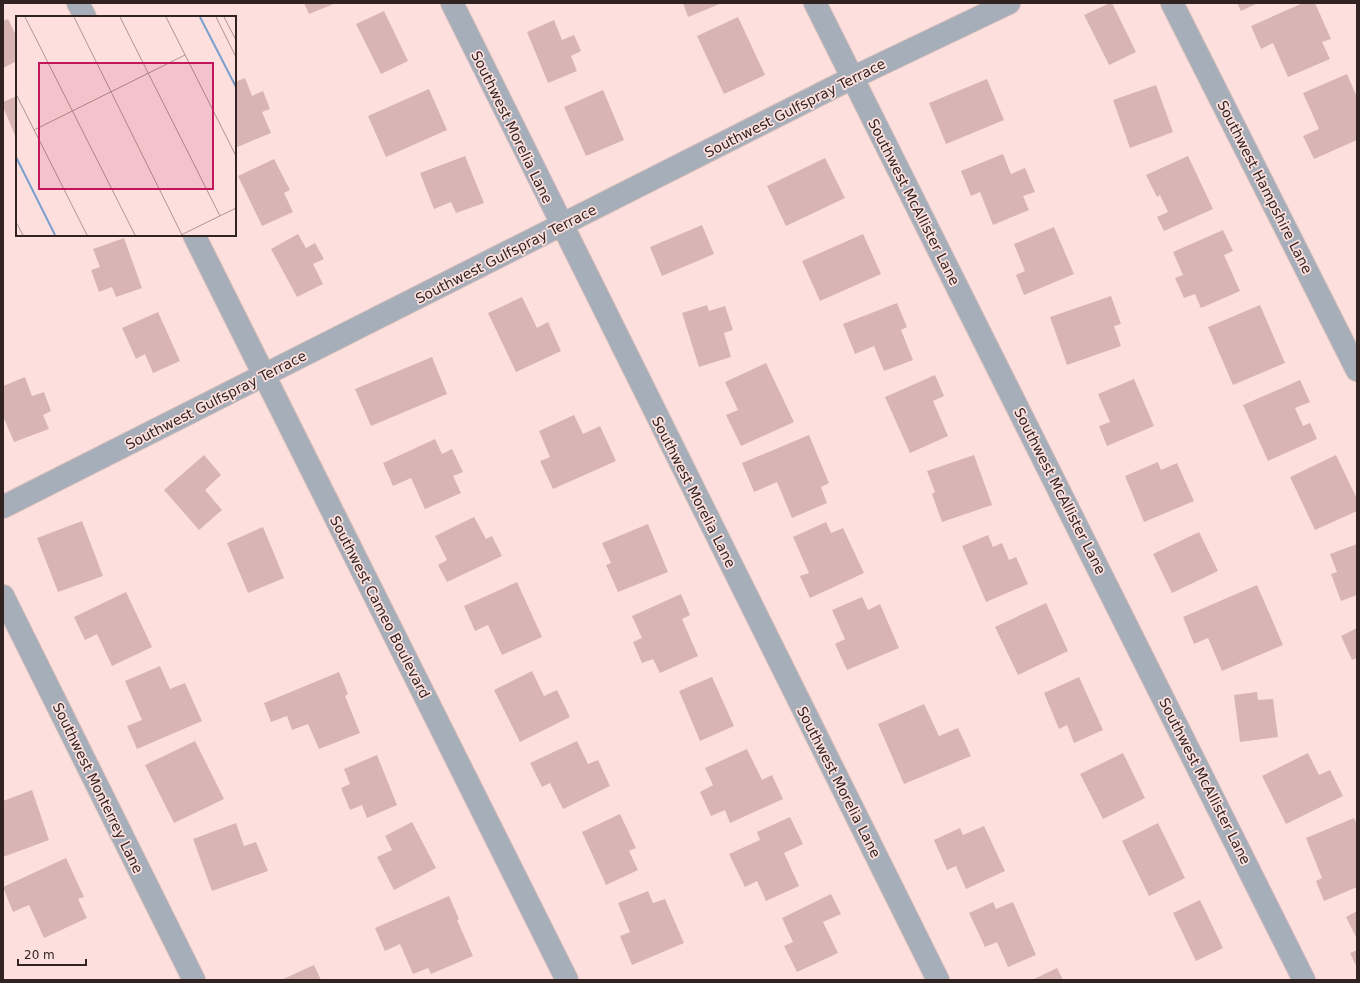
<svg xmlns="http://www.w3.org/2000/svg" width="1360" height="983" font-family="'DejaVu Sans',sans-serif">
  <style>
    .building { fill: #d8b5b2 }
    .lines { fill: none; stroke-linecap: round; stroke-linejoin: round }
    .minor-casing { stroke: #d8bebb; stroke-width: 24 }
    .minor { stroke: #a6aeb9; stroke-width: 22 }
    .labels { text-anchor: middle; stroke-width: 3.5; stroke-linejoin: round; paint-order: stroke }
    .street-label { font-size: 14px; fill: #302322; stroke: #fde0dd }
    .inset-river { fill: none; stroke: #799fcf; stroke-width: 2 }
    .inset-road { fill: none; stroke: #ab9492; stroke-width: 1 }
    .view { fill: #c2185b; fill-opacity: 0.15; stroke: #c2185b; stroke-width: 2 }
    .inset-edge { fill: none; stroke: #302322; stroke-width: 2 }
  </style>
  <rect width="100%" height="100%" fill="#fde0dd"/>
  <!-- building -->
  <path class="building" d="M304,3H336L309,14Z
    M683,3H722L688,17Z
    M1110,3H1112L1136,52L1109,65L1084,15Z
    M1237,3H1258L1241,11Z
    M1303,3H1315L1331,39L1322,42L1330,59L1288,77L1273,43L1261,49L1251,26Z
    M384,11L408,61L381,74L356,24Z
    M738,17L765,75L724,94L697,36Z
    M8,19L17,37V61L3,68V21Z
    M554,20L562,40L574,35L581,51L571,56L577,71L548,83L527,32Z
    M1347,74L1357,97V140L1314,159L1303,136L1319,129L1303,93Z
    M245,78L252,96L263,91L270,109L262,112L271,133L235,148V82Z
    M987,79L1004,120L946,144L929,103Z
    M1156,85L1173,132L1130,148L1113,100Z
    M429,89L447,130L386,157L368,116Z
    M603,90L624,140L586,156L564,107Z
    M17,96V140L3,107V102Z
    M1003,154L1011,174L1025,168L1035,192L1023,196L1029,210L993,225L980,192L971,196L961,171Z
    M465,156L484,203L456,213L451,202L434,209L420,173Z
    M1188,156L1213,209L1164,231L1157,217L1168,212L1160,195L1157,197L1146,175Z
    M825,158L845,198L786,226L767,186Z
    M274,159L290,190L284,193L293,212L262,226L238,176Z
    M702,225L714,254L662,276L650,247Z
    M1054,227L1074,274L1024,295L1016,275L1025,271L1014,244Z
    M1223,230L1233,251L1224,255L1240,291L1201,308L1195,294L1184,298L1175,278L1183,275L1173,252Z
    M298,234L306,248L315,243L324,259L313,264L323,284L297,297L271,249Z
    M863,234L881,274L820,301L802,261Z
    M124,238L142,288L116,297L112,287L99,292L91,270L100,267L93,249Z
    M1111,296L1121,324L1114,326L1121,346L1067,365L1050,317Z
    M522,297L537,328L548,322L561,351L516,372L488,313Z
    M897,303L907,327L901,330L913,360L884,371L874,346L855,354L843,324Z
    M707,305L709,311L725,306L733,330L724,333L731,357L699,367L682,313Z
    M1260,305L1285,363L1233,385L1208,327Z
    M158,312L180,361L153,373L145,354L136,359L122,328Z
    M432,357L447,394L371,426L355,389Z
    M766,363L794,422L741,446L726,415L738,410L725,382Z
    M935,375L944,396L933,401L948,436L910,453L885,397Z
    M25,377L32,396L44,392L51,411L43,415L49,429L14,442L3,416V386Z
    M1134,379L1154,426L1107,446L1099,426L1110,422L1098,394Z
    M1300,380L1310,402L1295,408L1303,426L1310,423L1317,439L1268,461L1243,405Z
    M574,415L583,434L600,426L616,461L553,489L540,461L550,457L539,431Z
    M809,435L829,483L821,487L827,503L792,518L777,482L754,492L742,463Z
    M435,439L442,454L452,449L463,472L453,476L461,493L425,509L411,478L393,486L383,463Z
    M204,455L221,475L205,490L222,510L199,530L164,490Z
    M974,455L992,505L942,522L932,494L935,492L927,471Z
    M1336,455L1357,499V511L1315,530L1290,477Z
    M1158,462L1161,470L1177,463L1194,501L1144,522L1125,476Z
    M474,517L486,539L492,536L502,556L447,582L438,565L447,560L435,536Z
    M82,521L103,576L58,592L37,538Z
    M826,522L831,533L843,528L864,573L810,598L800,576L809,573L793,537Z
    M648,524L668,572L618,592L606,565L611,563L602,543Z
    M263,527L284,578L248,593L227,543Z
    M1199,532L1218,571L1172,593L1153,554Z
    M988,535L993,547L1002,543L1009,560L1016,557L1028,584L986,602L962,546Z
    M1357,544V595L1341,601L1331,574L1337,572L1330,554Z
    M517,582L542,637L502,655L488,625L475,631L464,606Z
    M1257,585L1283,645L1222,671L1208,638L1194,644L1183,617Z
    M126,592L152,647L112,666L97,634L85,640L74,617Z
    M681,594L690,615L682,619L698,656L660,673L653,659L642,663L633,642L642,638L632,616Z
    M862,597L868,610L880,604L899,648L847,670L835,644L845,639L832,610Z
    M1046,603L1068,651L1018,675L995,627Z
    M1357,628V658L1352,660L1341,636Z
    M160,666L170,689L185,683L202,721L137,749L127,726L142,720L125,681Z
    M532,671L544,696L557,690L570,717L520,742L494,690Z
    M339,672L348,694L345,696L360,733L319,749L308,724L292,730L287,716L271,722L264,703Z
    M712,677L734,726L700,741L679,691Z
    M1079,677L1103,730L1074,743L1067,725L1059,729L1044,693Z
    M1257,692L1258,700L1273,699L1278,737L1240,742L1234,695Z
    M924,704L939,736L958,728L971,756L904,784L878,724Z
    M195,741L224,799L174,823L145,765Z
    M577,741L588,764L598,760L610,786L563,809L550,783L542,787L530,763Z
    M747,749L762,780L772,775L783,799L730,823L725,810L711,816L700,792L713,785L705,768Z
    M1123,753L1145,798L1103,819L1080,774Z
    M1308,753L1319,775L1330,770L1343,796L1286,824L1262,776Z
    M377,755L397,805L367,818L362,805L350,810L341,788L350,784L344,769Z
    M32,790L49,840L3,857V801Z
    M620,814L636,848L629,851L638,870L606,885L582,832Z
    M790,817L803,844L784,853L799,886L766,901L757,881L745,887L729,854L760,840L757,832Z
    M1354,818L1357,824V887L1324,901L1316,881L1322,878L1306,838Z
    M412,822L436,868L394,890L377,857L392,850L385,836Z
    M236,823L244,846L256,842L268,871L212,891L193,839Z
    M1158,823L1185,878L1149,896L1122,841Z
    M984,826L1005,871L966,889L956,866L947,870L934,840L960,828L963,835Z
    M66,858L84,897L78,899L87,918L44,938L29,905L13,912L3,887Z
    M648,891L653,903L665,899L684,943L632,965L620,936L630,932L618,903Z
    M831,894L841,914L823,922L838,953L797,972L784,946L793,942L782,918Z
    M449,896L459,919L457,920L473,956L431,974L428,968L413,974L400,944L385,951L375,928Z
    M1200,900L1223,948L1196,961L1173,913Z
    M993,902L996,909L1013,902L1036,955L1008,967L997,942L985,947L969,913Z
    M1357,911V939L1346,917Z
    M1357,950V968L1350,953Z
    M314,965L321,980H281Z
    M1057,968L1063,980H1032Z"/>
  <g class="lines">
    <!-- minor casing -->
    <g class="minor-casing">
      <path id="minor" d="M78,3L85,17
        M452,3L938,980
        M815,3L1304,980
        M1172,3L1357,370
        M194,235L567,980
        M3,507L852,78L1009,3
        M3,596L194,980"/>
    </g>
    <!-- minor -->
    <use href="#minor" class="minor"/>
  </g>
  <g class="labels">
    <!-- street labels -->
    <g class="street-label">
      <text transform="translate(795 108) rotate(-27)" y="5">Southwest Gulfspray Terrace</text>
      <text transform="translate(512 127) rotate(64)" y="5">Southwest Morelia Lane</text>
      <text transform="translate(1265 187) rotate(63)" y="5">Southwest Hampshire Lane</text>
      <text transform="translate(914 202) rotate(63)" y="5">Southwest McAllister Lane</text>
      <text transform="translate(506 254) rotate(-27)" y="5">Southwest Gulfspray Terrace</text>
      <text transform="translate(216 400) rotate(-27)" y="5">Southwest Gulfspray Terrace</text>
      <text transform="translate(1060 491) rotate(63)" y="5">Southwest McAllister Lane</text>
      <text transform="translate(694 492) rotate(63)" y="5">Southwest Morelia Lane</text>
      <text transform="translate(380 607) rotate(63)" y="5">Southwest Cameo Boulevard</text>
      <text transform="translate(1205 781) rotate(63)" y="5">Southwest McAllister Lane</text>
      <text transform="translate(839 782) rotate(63)" y="5">Southwest Morelia Lane</text>
      <text transform="translate(98 788) rotate(64)" y="5">Southwest Monterrey Lane</text>
    </g>
  </g>
  <!-- overview -->
  <g transform="translate(16 16)">
    <rect width="220" height="220" fill="#fde0dd"/>
    <path class="inset-river" d="M184,1L220,71M0,141L39,219"/>
    <path class="inset-road" d="M9,1L119,219M58,1L166,219M104,1L204,200M150,1L220,140M200,1L220,41M208,1L220,24M0,78L71,219M18,114L169,39M0,206L7,219M165,219L220,192"/>
    <path class="view" d="M23,47H197V173H23Z"/>
    <rect width="220" height="220" class="inset-edge"/>
  </g>
  <!-- border -->
  <rect width="1360" height="983" fill="none" stroke="#302322" stroke-width="8"/>
  <!-- scale -->
  <path d="M18 959v6h68v-6" fill="none" stroke="#302322" stroke-width="2"/>
  <text x="24" y="959" font-size="12" fill="#302322" stroke="#fde0dd" stroke-width="3" paint-order="stroke">20 m</text>
</svg>
